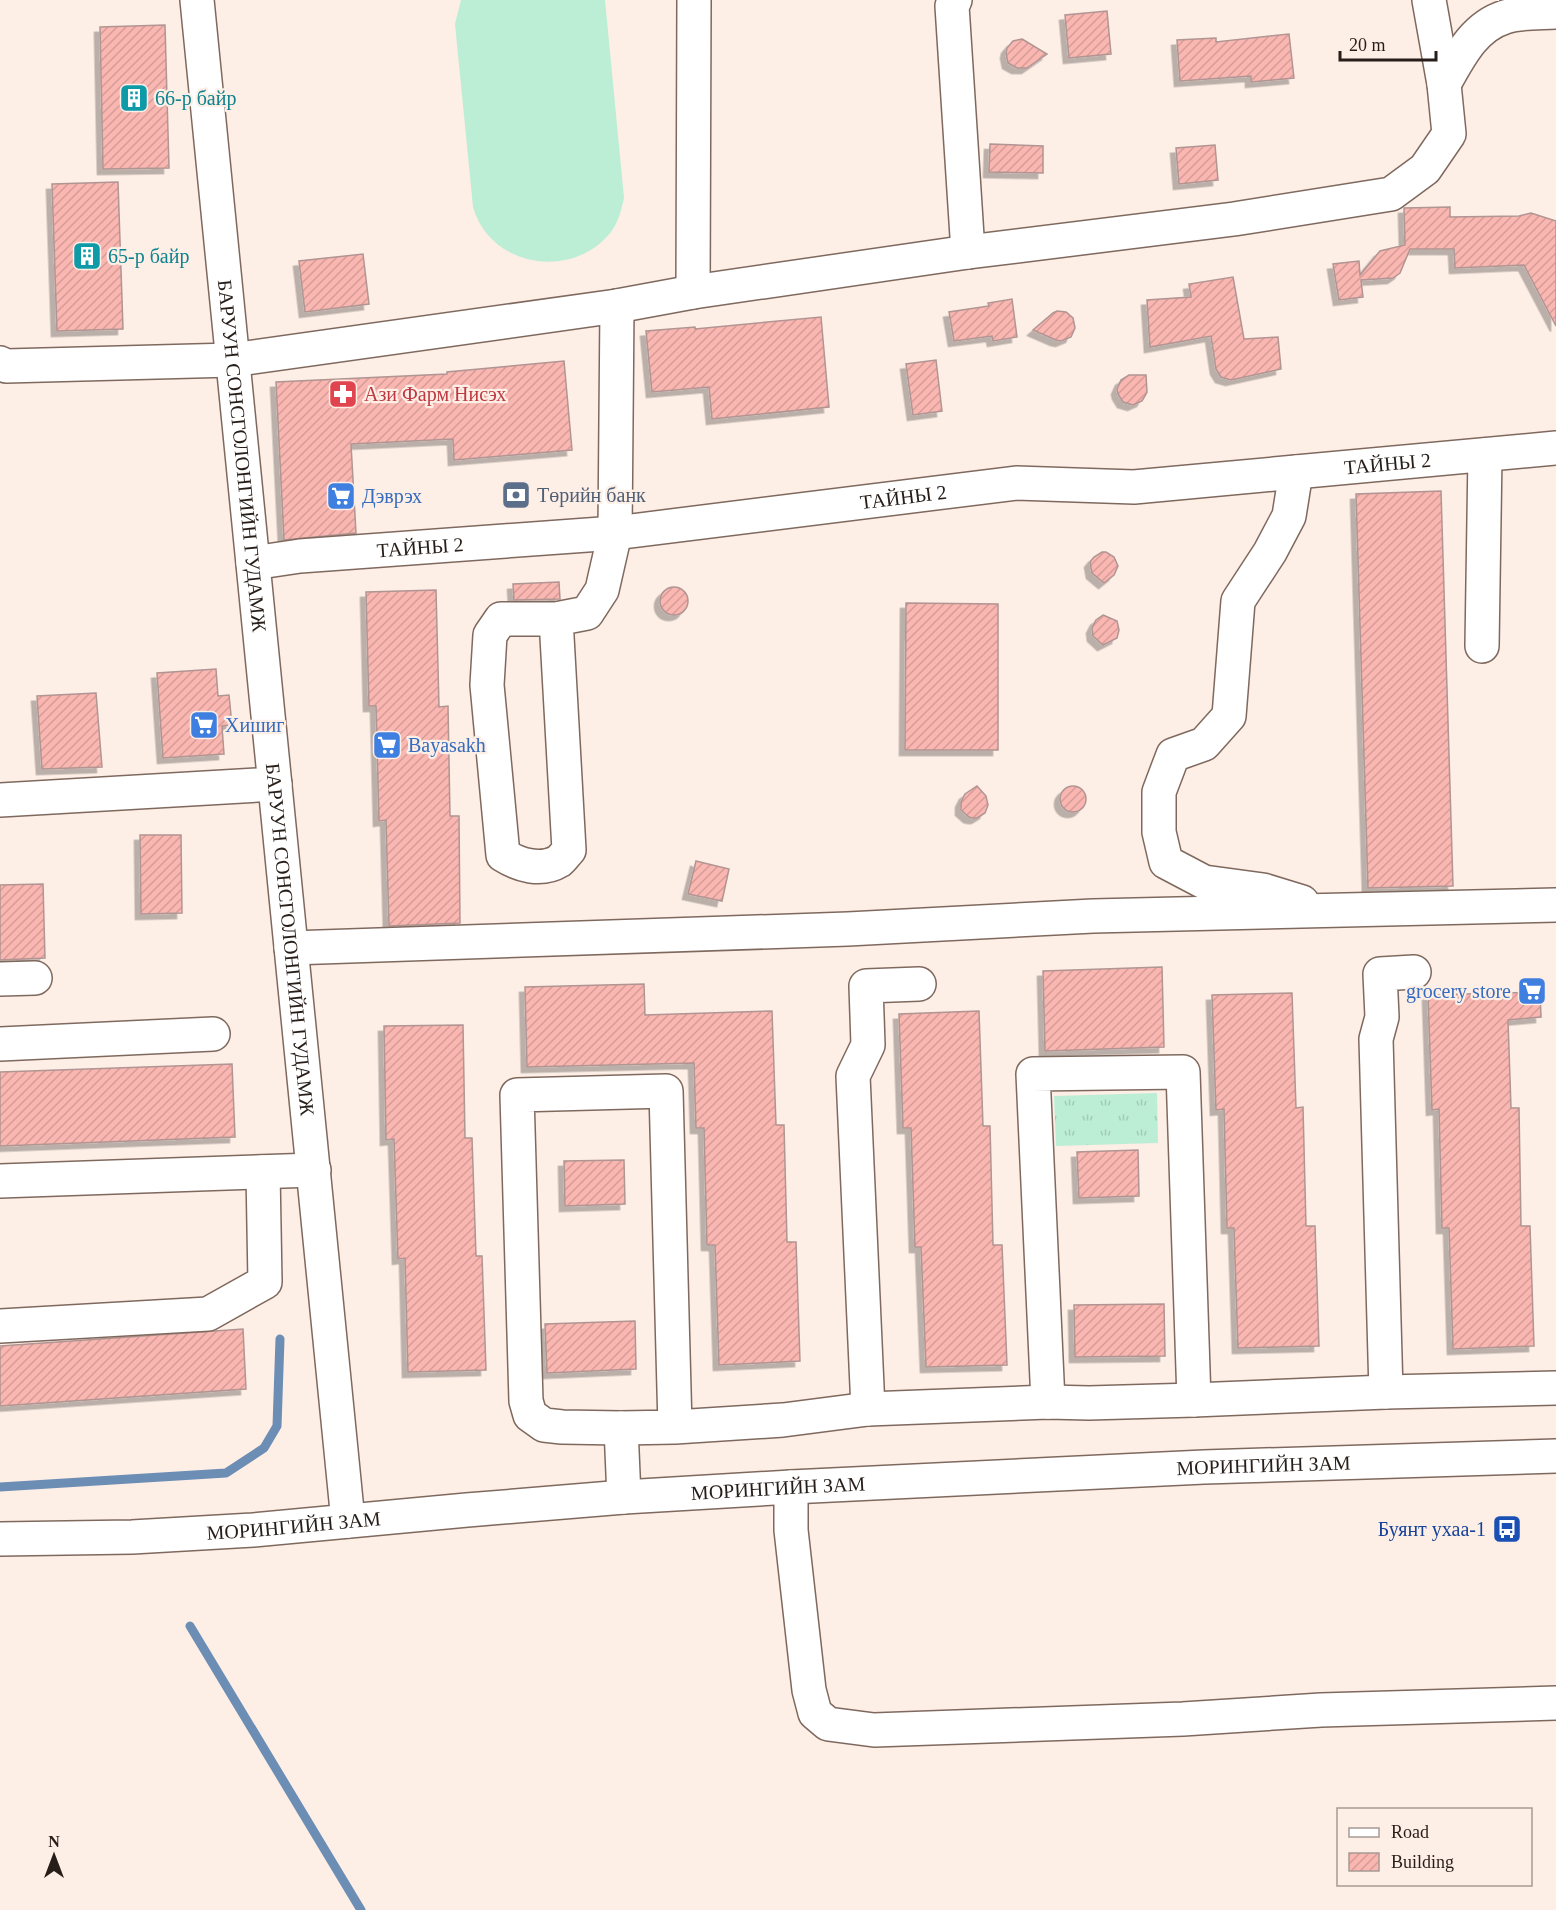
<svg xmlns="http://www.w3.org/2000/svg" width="1556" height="1910" font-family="Georgia,serif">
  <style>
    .grass { fill: url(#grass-tufts) }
    .pitch { fill: #bbeed4 }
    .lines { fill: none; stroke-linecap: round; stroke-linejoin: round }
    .stream { stroke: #6c8db4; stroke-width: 9 }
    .building { fill: url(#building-hatch); stroke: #b19593; stroke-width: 1.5; filter: url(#shadow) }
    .minor-casing { stroke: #7f695e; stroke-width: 36 }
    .major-casing { stroke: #7f695e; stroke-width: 36 }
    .minor { stroke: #fff; stroke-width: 33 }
    .major { stroke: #fff; stroke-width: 33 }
    .labels { text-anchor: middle; stroke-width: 4.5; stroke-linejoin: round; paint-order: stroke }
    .culture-label { font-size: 20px; fill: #0d838f; stroke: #fdeee6; text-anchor: start }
    .health-label { font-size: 20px; fill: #be3a42; stroke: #fdeee6; text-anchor: start }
    .street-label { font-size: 20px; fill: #271e19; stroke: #fdeee6 }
    .service-label { font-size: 20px; fill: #4e5e75; stroke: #fdeee6; text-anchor: start }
    .shop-label { font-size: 20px; fill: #366cbe; stroke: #fdeee6; text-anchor: start }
    .transit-label { font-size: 20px; fill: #164399; stroke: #fdeee6; text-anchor: end }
  </style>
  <defs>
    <pattern id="grass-tufts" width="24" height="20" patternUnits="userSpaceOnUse" patternTransform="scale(1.5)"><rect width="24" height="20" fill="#bbeed4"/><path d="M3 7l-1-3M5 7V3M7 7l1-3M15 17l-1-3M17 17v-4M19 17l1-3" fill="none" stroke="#a1ccb5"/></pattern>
    <pattern id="building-hatch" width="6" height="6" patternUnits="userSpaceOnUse" patternTransform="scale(1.5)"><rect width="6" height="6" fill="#fab6b0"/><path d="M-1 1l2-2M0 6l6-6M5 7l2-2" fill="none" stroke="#d69c97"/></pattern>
    <filter id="shadow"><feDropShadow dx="-5.5" dy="5.5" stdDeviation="0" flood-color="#0004"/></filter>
  </defs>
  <rect width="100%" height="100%" fill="#fdeee6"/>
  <!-- grass -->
  <path class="grass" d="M1157,1093L1158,1143L1056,1146L1054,1096Z"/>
  <!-- pitch -->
  <path class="pitch" d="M461,0H605L624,198C621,210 619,221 611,232C572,281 490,267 473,207L455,24Z"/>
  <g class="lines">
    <!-- stream -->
    <path class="stream" d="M0,1487L226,1473L264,1448L277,1426L280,1339
      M190,1626L361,1910"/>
  </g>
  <!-- building -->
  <path class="building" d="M1107,11L1111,54L1069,58L1065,15Z
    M165,25L169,168L103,169L100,27Z
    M1289,34L1294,78L1251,82V76L1180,81L1177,40L1216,38V42Z
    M1022,39L1047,54L1027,68H1017L1008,63L1006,53L1007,48L1013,41Z
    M990,144L1043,146V173L989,172Z
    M1215,145L1218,180L1179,184L1176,148Z
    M118,182L123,329L57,331L52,184Z
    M1450,207V217L1519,216L1531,213L1556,221V326L1524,265L1455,268L1454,249H1410L1400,273L1393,278L1361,280L1363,297L1339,300L1333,264L1359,261L1360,275L1380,251L1405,245L1404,208Z
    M363,254L369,304L305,312L299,261Z
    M1233,277L1244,339L1278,337L1281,369L1231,380L1221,377L1216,369L1211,336L1150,347L1147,300L1191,297L1189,284Z
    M1012,299L1017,337L993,341L992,336L954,341L949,312L989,306L988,303Z
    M1057,311L1066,312L1073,318L1075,328L1071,337L1061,341L1056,340L1033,330L1053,313Z
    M821,317L829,407L712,419L709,387L652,392L646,331L695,327V329Z
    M936,360L942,411L913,415L906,364Z
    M564,361L572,450L454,460L453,439L351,444L356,533L284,540L276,382L447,374V372Z
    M1129,375H1146L1147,392L1145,396L1142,401L1133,405L1123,402L1118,394L1117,389L1121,380Z
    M1441,491L1453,886L1368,888L1356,494Z
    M1102,552H1106L1114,557L1118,566L1114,575L1104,583L1092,573L1090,562L1094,557Z
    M559,582L560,599L514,600L513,584Z
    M660 601a14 14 0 1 1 28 0a14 14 0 1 1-28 0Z
    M436,590L439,707L448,706L450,816H459L460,923L389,926L386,820L379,821L376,706H369L366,592Z
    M906,603L998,604V750H905Z
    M1103,615L1117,621L1119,630L1117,638L1103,645L1093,636L1092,628L1096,620Z
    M216,669L218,696L229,695L232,725L222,726L224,754L163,758L157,673Z
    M96,693L102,767L42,769L37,696Z
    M1060 799a13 13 0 1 1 26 0a13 13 0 1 1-26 0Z
    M977,786L986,796L988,805L985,813L977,818H973L969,817L961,810V802L965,794Z
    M140,835H181L182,913L141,914Z
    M696,861L729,869L722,901L688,894Z
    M43,884L45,958L0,960V885Z
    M1162,967L1164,1047L1045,1051L1043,971Z
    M644,984L645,1015L772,1011L776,1125H784L787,1242H796L800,1361L719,1365L715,1245H707L704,1128H696L694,1063L527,1067L525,987Z
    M1540,992L1541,1017L1508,1020L1511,1108H1519L1521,1226H1530L1534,1346L1453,1349L1449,1228H1442L1439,1109L1432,1110L1428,995Z
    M1292,993L1296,1108L1303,1107L1306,1226H1315L1319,1346L1238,1348L1234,1228H1227L1224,1109L1216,1110L1212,995Z
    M979,1011L983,1126H990L993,1245H1002L1007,1365L926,1367L921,1247H915L911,1128H903L899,1014Z
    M463,1025L465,1138H472L476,1256H482L486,1370L408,1372L405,1258L398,1259L394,1139L386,1140L384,1026Z
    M232,1064L235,1137L0,1146V1072Z
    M1138,1150L1139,1196L1079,1198L1077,1152Z
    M624,1160L625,1204L565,1206L564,1161Z
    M1164,1304L1165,1356L1075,1357L1074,1305Z
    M635,1321L636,1369L547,1373L545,1324Z
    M243,1329L246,1389L0,1406V1346Z"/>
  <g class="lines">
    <!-- minor casing -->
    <g class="minor-casing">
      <g id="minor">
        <path id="s1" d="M197,0L348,1521"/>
        <path d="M955,0L952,6L968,252"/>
        <path d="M1444,84C1459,58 1473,27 1505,17C1519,12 1541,13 1556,12"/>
        <path d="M693,292L694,0"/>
        <path d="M0,363L6,366L232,360L617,306L693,292L968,252L1234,219L1391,194L1425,169L1449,134L1444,84L1429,0"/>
        <path d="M1296,472L1289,516L1270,552L1238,601L1229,716L1204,744L1173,755L1159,792V832L1166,862L1204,882L1263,890L1302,902"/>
        <path id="s2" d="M253,563L300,556L615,533L1016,483L1134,487L1556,448"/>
        <path d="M556,619L569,850C566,853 563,858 559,861C541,872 519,865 503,855L487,685L490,635L501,619H556L587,613L602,590L615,533L617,306"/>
        <path d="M1482,646L1485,455"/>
        <path d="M0,800L275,784"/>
        <path d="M291,948L848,929L1093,916L1556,905"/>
        <path d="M0,979L35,978"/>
        <path d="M0,1044L213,1034"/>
        <path d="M0,1181L314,1170"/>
        <path d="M0,1326L208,1314L265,1282L263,1172"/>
        <path d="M1386,1392L1376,1039L1382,1017L1380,974L1414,972"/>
        <path d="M1048,1402L1033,1074L1183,1072L1194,1400"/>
        <path d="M868,1409L853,1076L868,1045L866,986L919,984"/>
        <path d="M675,1427L666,1091L517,1095L526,1401L530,1415L544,1425L562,1427L621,1428L675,1427L783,1420L868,1409L1048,1402L1089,1403L1194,1400L1386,1392L1556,1388"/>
        <path d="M621,1428L624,1497"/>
        <path d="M791,1487V1530L809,1690L815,1713L828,1724L874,1730L1183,1719L1321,1710L1556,1703"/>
      </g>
    </g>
    <!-- major casing -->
    <g class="major-casing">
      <g id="major">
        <path id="s3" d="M0,1539L132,1537L253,1530L467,1510L624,1497L791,1487L1204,1467L1556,1456"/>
      </g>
    </g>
    <!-- minor -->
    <use href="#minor" class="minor"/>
    <!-- major -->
    <use href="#major" class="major"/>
  </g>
  <!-- icons -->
  <defs>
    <g id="building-square" transform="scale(1.5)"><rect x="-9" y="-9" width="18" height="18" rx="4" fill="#0f9aa8" stroke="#fdeee6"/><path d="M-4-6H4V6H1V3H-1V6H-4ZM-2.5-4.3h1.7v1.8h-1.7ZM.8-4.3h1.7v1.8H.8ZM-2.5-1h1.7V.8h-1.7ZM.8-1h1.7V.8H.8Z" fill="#fff"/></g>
    <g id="pharmacy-square" transform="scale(1.5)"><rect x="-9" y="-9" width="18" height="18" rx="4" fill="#e0444e" stroke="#fdeee6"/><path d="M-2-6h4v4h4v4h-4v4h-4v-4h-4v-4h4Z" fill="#fff"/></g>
    <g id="bank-square" transform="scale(1.5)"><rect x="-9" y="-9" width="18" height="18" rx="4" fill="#5c6f8a" stroke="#fdeee6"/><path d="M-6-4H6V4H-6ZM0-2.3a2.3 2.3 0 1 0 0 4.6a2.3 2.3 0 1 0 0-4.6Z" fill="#fff"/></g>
    <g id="supermarket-square" transform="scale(1.5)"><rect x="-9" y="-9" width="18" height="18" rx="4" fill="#3f7fe0" stroke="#fdeee6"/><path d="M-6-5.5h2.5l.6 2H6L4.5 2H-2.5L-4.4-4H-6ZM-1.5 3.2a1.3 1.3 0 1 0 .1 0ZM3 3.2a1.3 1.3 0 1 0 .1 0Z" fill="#fff"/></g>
    <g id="bus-square" transform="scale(1.5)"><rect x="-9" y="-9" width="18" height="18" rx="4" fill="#1a4fb4" stroke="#fdeee6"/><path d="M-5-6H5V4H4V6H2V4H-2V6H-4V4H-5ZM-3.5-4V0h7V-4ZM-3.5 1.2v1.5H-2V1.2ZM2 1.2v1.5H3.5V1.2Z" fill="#fff"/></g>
  </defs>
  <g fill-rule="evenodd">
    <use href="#building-square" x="134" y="98"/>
    <use href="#building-square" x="87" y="256"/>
    <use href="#pharmacy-square" x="343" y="394"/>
    <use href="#bank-square" x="516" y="495"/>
    <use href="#supermarket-square" x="341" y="496"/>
    <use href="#supermarket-square" x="204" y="725"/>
    <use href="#supermarket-square" x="387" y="745"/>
    <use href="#supermarket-square" x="1532" y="991"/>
    <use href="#bus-square" x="1507" y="1529"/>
  </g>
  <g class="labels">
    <!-- culture labels -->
    <g class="culture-label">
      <text x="155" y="105">66-р байр</text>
      <text x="108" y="263">65-р байр</text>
    </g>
    <!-- health labels -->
    <g class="health-label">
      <text x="364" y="401">Ази Фарм Нисэх</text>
    </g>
    <!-- street labels -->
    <g class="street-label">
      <text dy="7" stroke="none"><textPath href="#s1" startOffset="458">БАРУУН СОНСГОЛОНГИЙН ГУДАМЖ</textPath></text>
      <text dy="7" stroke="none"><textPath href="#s2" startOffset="1140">ТАЙНЫ 2</textPath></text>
      <text dy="7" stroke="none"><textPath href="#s2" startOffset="654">ТАЙНЫ 2</textPath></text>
      <text dy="7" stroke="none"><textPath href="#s2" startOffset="168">ТАЙНЫ 2</textPath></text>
      <text dy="7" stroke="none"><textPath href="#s1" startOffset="944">БАРУУН СОНСГОЛОНГИЙН ГУДАМЖ</textPath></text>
      <text dy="7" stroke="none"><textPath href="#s3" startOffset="1266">МОРИНГИЙН ЗАМ</textPath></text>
      <text dy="7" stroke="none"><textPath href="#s3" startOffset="780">МОРИНГИЙН ЗАМ</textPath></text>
      <text dy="7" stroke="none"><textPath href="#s3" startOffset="294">МОРИНГИЙН ЗАМ</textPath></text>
    </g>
    <!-- service labels -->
    <g class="service-label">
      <text x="537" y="502">Төрийн банк</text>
    </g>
    <!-- shop labels -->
    <g class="shop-label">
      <text x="362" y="503">Дэврэх</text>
      <text x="225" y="732">Хишиг</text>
      <text x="408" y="752">Bayasakh</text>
      <text x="1511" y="998" text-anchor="end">grocery store</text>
    </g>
    <!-- transit labels -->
    <g class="transit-label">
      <text x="1486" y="1536">Буянт ухаа-1</text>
    </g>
  </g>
  <!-- legend -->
  <rect x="1337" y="1808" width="195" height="78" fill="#fdeee6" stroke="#a79b94" stroke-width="1.5"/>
  <rect x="1349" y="1828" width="30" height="9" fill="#ffffff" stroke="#a79b94" stroke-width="1.5"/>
  <text x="1391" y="1838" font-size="18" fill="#271e19">Road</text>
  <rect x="1349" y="1853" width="30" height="18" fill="url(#building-hatch)" stroke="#a79b94" stroke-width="1.5"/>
  <text x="1391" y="1868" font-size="18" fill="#271e19">Building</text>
  <!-- north arrow -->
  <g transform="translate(54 1856)" stroke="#fdeee6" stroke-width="4.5" paint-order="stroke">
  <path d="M0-4.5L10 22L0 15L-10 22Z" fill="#271e19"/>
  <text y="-9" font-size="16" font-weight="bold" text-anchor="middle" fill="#271e19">N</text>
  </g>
  <!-- scale -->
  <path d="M1340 51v9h96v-9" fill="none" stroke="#271e19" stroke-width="3"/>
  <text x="1349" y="51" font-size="18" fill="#271e19" stroke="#fdeee6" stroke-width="4.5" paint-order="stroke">20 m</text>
</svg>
